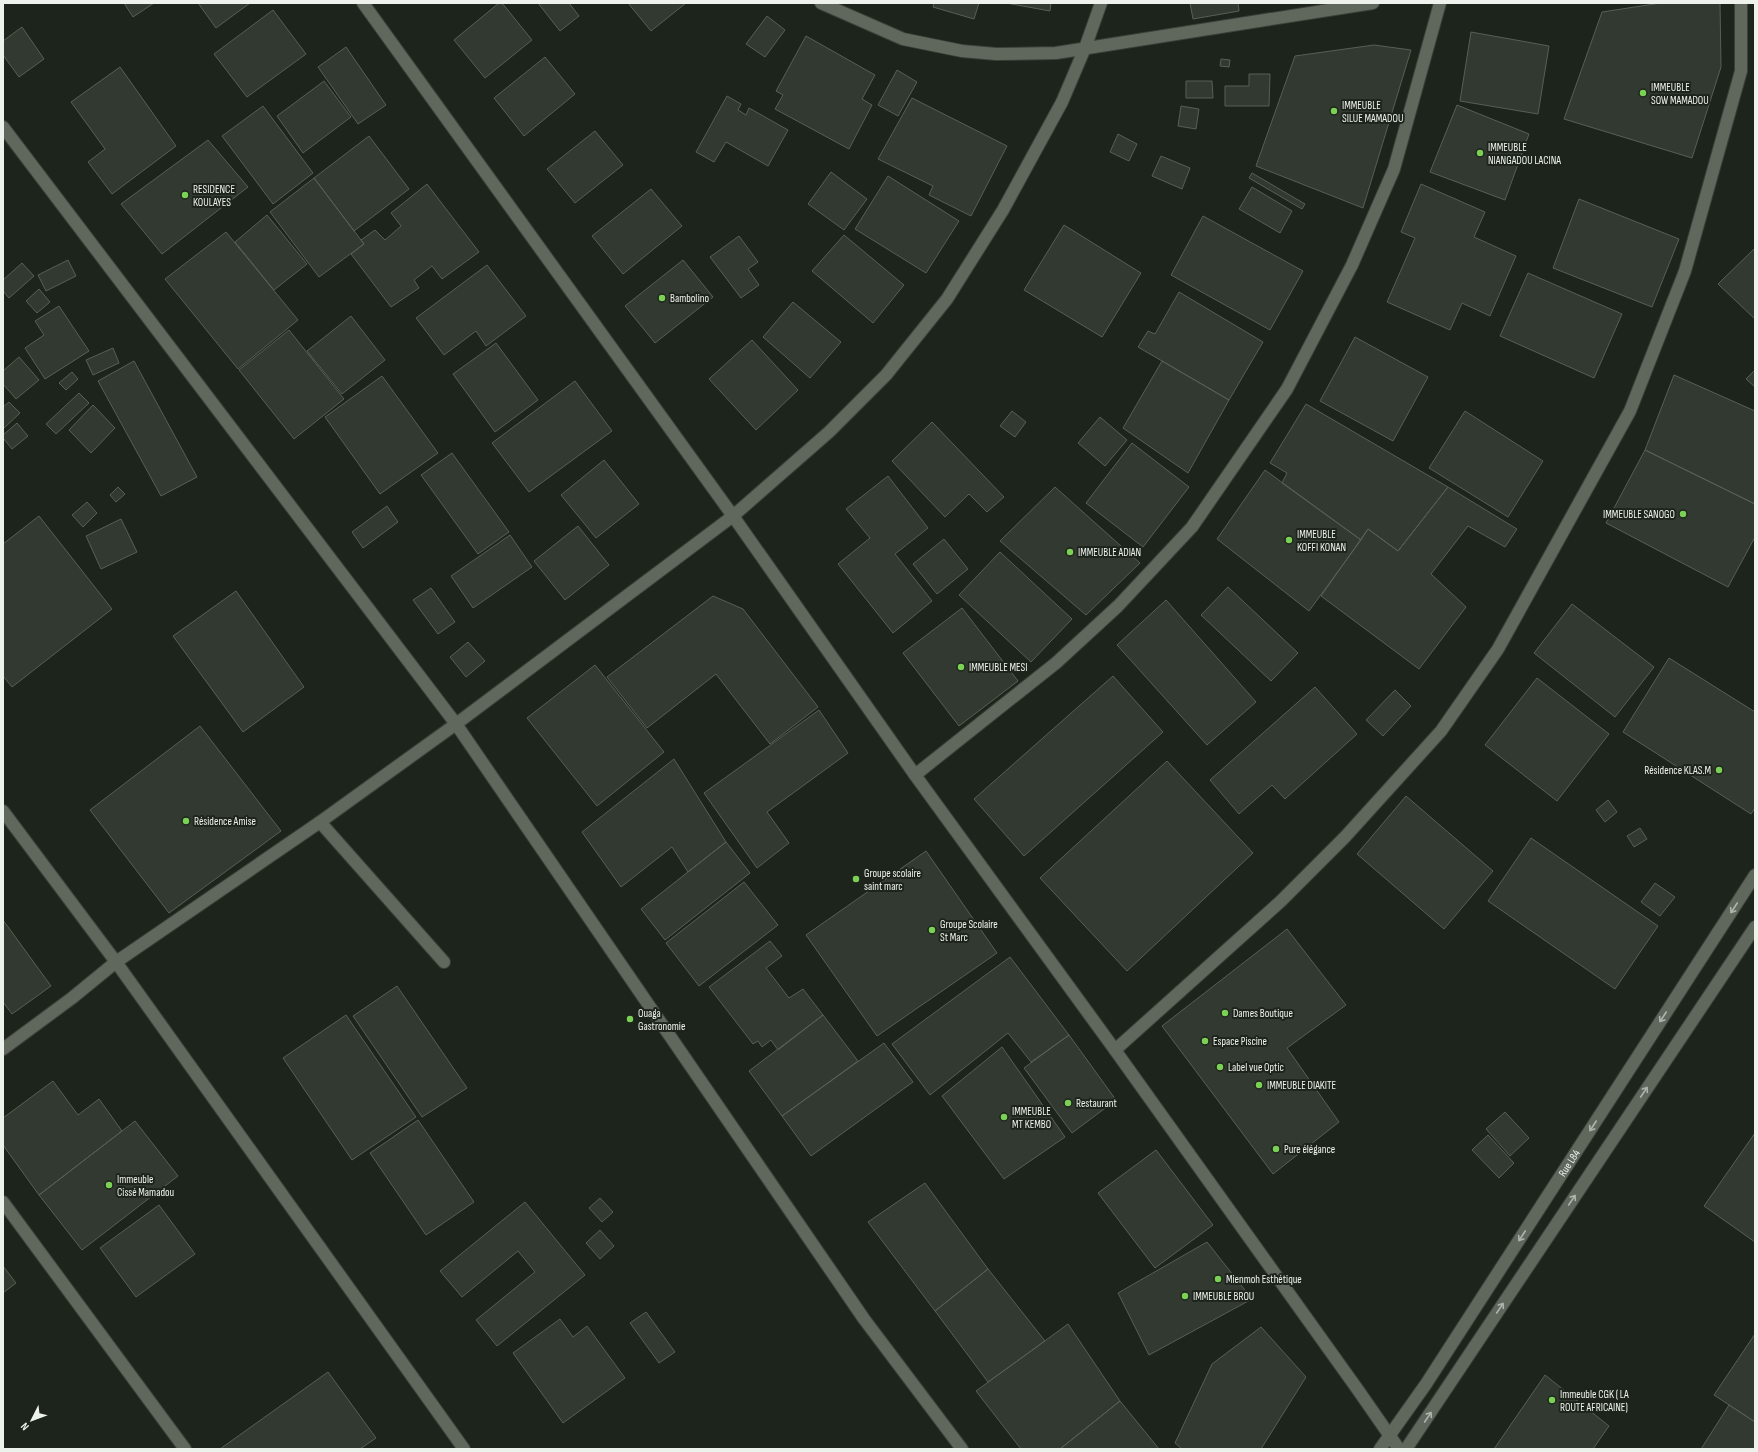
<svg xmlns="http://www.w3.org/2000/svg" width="1758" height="1452" font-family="'Sofia Sans Condensed',sans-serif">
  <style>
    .building { fill: #323930; stroke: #585f55 }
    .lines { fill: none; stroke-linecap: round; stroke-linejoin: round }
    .lane-casing { stroke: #3b3f39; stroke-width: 14 }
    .street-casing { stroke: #3b3f39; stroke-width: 14 }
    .secondary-casing { stroke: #3b3f39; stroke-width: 14 }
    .lane { stroke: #60685e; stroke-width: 12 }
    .street { stroke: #60685e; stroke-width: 12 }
    .secondary { stroke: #60685e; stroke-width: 12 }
    .oneway { stroke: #aeb4ac }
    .poi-dot { fill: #7bd156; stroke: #1d241b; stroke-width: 1.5 }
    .labels { text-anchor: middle; stroke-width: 4; stroke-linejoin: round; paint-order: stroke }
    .poi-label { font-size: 11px; fill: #eef2ec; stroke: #1d241b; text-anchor: start }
    .street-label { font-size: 11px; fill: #eef2ec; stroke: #1d241b }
  </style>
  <rect width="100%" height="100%" fill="#1d241b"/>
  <!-- building -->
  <path class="building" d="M124,3H154L133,17Z
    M198,3H250L216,28Z
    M499,3H502L532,40L485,78L454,40Z
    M538,3H569L579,16L560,31Z
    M628,3H686L651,31Z
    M934,3H979L974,19L933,7Z
    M1006,3H1051L1050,11Z
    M1190,3H1238L1239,11L1193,19Z
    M1661,3H1720L1721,67L1692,158L1564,119L1602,12Z
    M273,10L306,54L247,97L214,54Z
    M767,16L785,30L765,57L746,44Z
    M22,27L44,59L19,77L3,55V41Z
    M1471,32L1549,46L1538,114L1460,101Z
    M806,36L875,75L862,99L872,105L849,149L775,109L783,95L776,91Z
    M1374,45L1411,50L1363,208L1256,166L1295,56Z
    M346,47L386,105L358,124L318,67Z
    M545,57L575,94L524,136L494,98Z
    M1221,59L1230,60L1229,67L1220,66Z
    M120,67L176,146L112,194L88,162L105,149L71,102Z
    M897,70L917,82L898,116L878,105Z
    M1249,74H1270L1269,106H1225V86H1249Z
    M324,81L351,117L303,153L277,116Z
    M1186,81H1212L1213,98H1186Z
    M727,96L741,104L738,110L746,115L749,108L788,130L768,166L726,142L714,162L696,152Z
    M912,98L1007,146L971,216L929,195L933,186L878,159Z
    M1457,105L1529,134L1505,200L1430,172Z
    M263,106L313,173L273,204L222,136Z
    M1181,106L1199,109L1196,129L1178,126Z
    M595,131L623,165L575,203L547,169Z
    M1118,134L1137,144L1129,161L1110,152Z
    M369,136L409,189L354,231L314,178Z
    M208,140L248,187L162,254L121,204Z
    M1161,156L1190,168L1182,189L1152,176Z
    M831,172L867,199L844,230L808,204Z
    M1252,173L1305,204L1302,209L1249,178Z
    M888,176L959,221L926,273L855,229Z
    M314,178L364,244L319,277L270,212Z
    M427,184L479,252L442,279L432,266L414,280L419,288L391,307L351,254L364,244L361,240L375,230L385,240L401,226L391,213Z
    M1421,184L1485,212L1474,237L1516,256L1490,316L1462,303L1450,330L1387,302L1415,238L1401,232Z
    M1252,187L1292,211L1280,233L1239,209Z
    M651,189L682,226L623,274L592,236Z
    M1579,199L1679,239L1652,307L1553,268Z
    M267,215L307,264L274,290L235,242Z
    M1203,216L1303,271L1270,330L1171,275Z
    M1064,225L1141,273L1102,337L1024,290Z
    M226,232L298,320L238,369L165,279Z
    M844,235L904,285L873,323L812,271Z
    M739,236L758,262L748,269L759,285L741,298L710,257Z
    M1755,248V319L1718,284Z
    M68,260L76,276L46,291L38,275Z
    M683,260L713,297L655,343L625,306Z
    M22,263L34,276L9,298L3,291V280Z
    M487,265L526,316L486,346L476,331L444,355L416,318Z
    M1528,273L1622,314L1594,378L1500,336Z
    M39,289L50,302L37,313L26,301Z
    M1179,292L1263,342L1229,400L1138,347L1148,331L1155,334Z
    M793,302L841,342L810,378L763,337Z
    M59,306L89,351L45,379L25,348L44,335L35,321Z
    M351,316L385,360L342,394L307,351Z
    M289,330L344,399L294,439L239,370Z
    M1355,337L1428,377L1393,441L1320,401Z
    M752,340L798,390L756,430L709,379Z
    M496,343L538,400L495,432L453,374Z
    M113,348L119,363L93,375L86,360Z
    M19,357L39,380L16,399L3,384V371Z
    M134,361L197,477L161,496L98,381Z
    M1162,361L1229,400L1188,473L1123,428Z
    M1755,370V387L1746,379Z
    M72,372L78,379L66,390L59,383Z
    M1674,375L1755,411V504L1645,450Z
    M382,376L438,453L380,494L325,417Z
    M575,381L612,431L529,492L492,443Z
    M79,393L89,403L56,434L46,424Z
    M9,402L20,413L3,429V407Z
    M1306,404L1448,487L1398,551L1368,529L1361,540L1282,483L1287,473L1270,463Z
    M93,405L115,428L91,453L69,430Z
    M1012,411L1026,422L1015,437L1000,426Z
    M1465,411L1543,461L1508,517L1429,468Z
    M1100,417L1127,440L1105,466L1078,443Z
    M932,422L1004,497L987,512L969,494L945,517L892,461Z
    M17,423L28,436L12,449L3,438V435Z
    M1132,443L1189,487L1143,547L1086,503Z
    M1645,450L1755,504V537L1728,587L1606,523Z
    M452,453L509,532L478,554L421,475Z
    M604,460L639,504L596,538L561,495Z
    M1265,470L1361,540L1309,611L1217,539Z
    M888,476L928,528L895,554L932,601L893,633L838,564L870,538L846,509Z
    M118,487L125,494L116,502L110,495Z
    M1055,487L1140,563L1086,615L1000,541Z
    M1448,487L1517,529L1505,547L1468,526L1431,574L1466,607L1419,669L1321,596L1368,529L1398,551Z
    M87,502L97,513L83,527L72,515Z
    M387,506L398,522L363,548L352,532Z
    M39,516L112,609L12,687L3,676V544Z
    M121,519L137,552L101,569L86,536Z
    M578,526L609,565L565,600L534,561Z
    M510,535L532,567L473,608L451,576Z
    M944,539L968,569L937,594L913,564Z
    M1000,552L1072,619L1031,662L959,595Z
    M1228,587L1298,653L1271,681L1201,615Z
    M431,588L455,622L438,634L413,600Z
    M236,591L304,687L243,732L173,636Z
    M713,596L743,609L818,707L770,744L716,674L647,728L607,677Z
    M1166,600L1256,702L1207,745L1117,645Z
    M1572,604L1654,667L1615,717L1534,653Z
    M962,608L1018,681L959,726L903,653Z
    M468,642L485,661L466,677L450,657Z
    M1669,658L1755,712V808L1751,814L1623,732Z
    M595,665L664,752L597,806L527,718Z
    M1113,676L1163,732L1024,856L974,799Z
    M1537,678L1609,734L1557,801L1485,745Z
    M1315,687L1357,734L1285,799L1272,785L1239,814L1210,780Z
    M1395,690L1411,706L1383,736L1366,720Z
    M819,710L848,753L767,812L789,843L757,868L704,793Z
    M200,726L281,831L169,913L90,810Z
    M674,759L726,842L688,872L672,847L621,887L582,832Z
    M1167,761L1253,853L1127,971L1040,878Z
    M1406,796L1493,871L1444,929L1357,854Z
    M1608,800L1617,812L1605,822L1596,810Z
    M1640,828L1647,839L1634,847L1627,836Z
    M1531,838L1658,926L1615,989L1488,901Z
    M726,842L750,873L665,940L641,909Z
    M926,851L997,953L877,1036L806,935Z
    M744,882L778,925L699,986L666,943Z
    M1655,883L1675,897L1660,916L1641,902Z
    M3,920L51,986L12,1014L3,1002Z
    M1287,929L1346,1005L1287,1048L1339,1122L1273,1174L1162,1026Z
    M770,941L782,956L766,968L789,998L803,989L823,1015L778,1050L771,1040L762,1047L758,1041L753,1044L709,987Z
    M1010,957L1069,1035L1031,1062L1008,1033L930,1095L892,1044Z
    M397,986L467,1088L422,1117L353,1016Z
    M346,1015L416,1117L352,1160L283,1058Z
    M823,1015L858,1061L782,1116L749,1071Z
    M1069,1035L1116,1100L1072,1133L1024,1068Z
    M884,1043L913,1082L811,1156L782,1116Z
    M1002,1047L1065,1137L1004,1179L942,1096Z
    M53,1081L78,1115L99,1099L122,1131L39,1195L3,1145V1118Z
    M1505,1112L1529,1138L1510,1156L1486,1129Z
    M418,1120L474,1202L426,1235L370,1153Z
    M135,1121L178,1176L82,1250L39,1195Z
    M1755,1133V1242L1704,1206Z
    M1488,1135L1514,1163L1499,1178L1472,1150Z
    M1156,1150L1213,1225L1155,1268L1098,1193Z
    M925,1183L988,1269L935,1311L868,1222Z
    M600,1198L613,1212L602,1222L589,1208Z
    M525,1202L585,1275L497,1346L476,1320L535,1272L518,1251L462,1297L440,1271Z
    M159,1205L195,1254L136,1297L100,1248Z
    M600,1230L614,1246L600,1259L586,1243Z
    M1207,1242L1252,1299L1149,1355L1118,1293Z
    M3,1266L16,1283L3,1293Z
    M988,1269L1045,1341L988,1382L935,1311Z
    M646,1312L675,1352L659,1363L630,1323Z
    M560,1319L573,1337L587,1326L625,1378L563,1423L513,1353Z
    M1068,1324L1120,1401L1060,1449H1021L976,1391Z
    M1261,1327L1306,1377L1261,1449H1182L1175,1443L1212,1364Z
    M1755,1334V1422L1714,1395Z
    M328,1372L376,1438L360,1449H220Z
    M1545,1375L1609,1426L1593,1449H1494Z
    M1120,1401L1159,1449H1060Z
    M1729,1405L1755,1422V1449H1701Z"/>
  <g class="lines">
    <!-- lane casing -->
    <g class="lane-casing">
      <path id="lane" d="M320,822L444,962"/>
    </g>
    <!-- street casing -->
    <g class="street-casing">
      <path id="street" d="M821,3L903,39L962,51L996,54L1056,53L1373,3
        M3,127L456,724L864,1319L962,1449
        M915,775L1056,663L1118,606L1192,527L1287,389L1352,265L1394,169L1440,3
        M3,811L116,962L464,1449
        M3,1049L72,998L116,962L320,822L456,724L733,516L829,432L886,375L947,299L1003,210L1062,102L1085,48L1101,3
        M1115,1050L1281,901L1345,837L1441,731L1498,649L1630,411L1685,271L1741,71V3
        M3,1202L185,1449"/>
    </g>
    <!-- secondary casing -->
    <g class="secondary-casing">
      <g id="secondary">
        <path d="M363,3L733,516L915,775L1115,1050L1358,1390L1399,1449"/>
        <path id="s1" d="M1380,1449L1426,1384L1755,875"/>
        <path d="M1406,1449L1755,927"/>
      </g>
    </g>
    <!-- lane -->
    <use href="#lane" class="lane"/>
    <!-- street -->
    <use href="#street" class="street"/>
    <!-- secondary -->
    <use href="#secondary" class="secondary"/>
  </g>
  <!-- one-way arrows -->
  <defs><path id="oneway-shaft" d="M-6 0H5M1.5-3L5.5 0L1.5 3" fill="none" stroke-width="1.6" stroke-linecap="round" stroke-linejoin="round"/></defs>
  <g class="oneway">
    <use href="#oneway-shaft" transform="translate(1734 908) rotate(123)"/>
    <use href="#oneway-shaft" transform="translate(1663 1017) rotate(123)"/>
    <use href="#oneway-shaft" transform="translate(1644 1092) rotate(-56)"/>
    <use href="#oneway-shaft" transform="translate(1593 1126) rotate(123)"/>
    <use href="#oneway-shaft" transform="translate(1572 1200) rotate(-56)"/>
    <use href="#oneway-shaft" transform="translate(1522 1236) rotate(123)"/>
    <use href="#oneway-shaft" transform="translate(1500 1308) rotate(-56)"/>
    <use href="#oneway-shaft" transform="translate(1428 1417) rotate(-56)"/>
  </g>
  <!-- markers -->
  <g class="poi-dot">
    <circle cx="1643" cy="93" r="4"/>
    <circle cx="1334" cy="111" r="4"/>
    <circle cx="1480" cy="153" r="4"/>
    <circle cx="185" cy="195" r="4"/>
    <circle cx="662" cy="298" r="4"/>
    <circle cx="1683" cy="514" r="4"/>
    <circle cx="1289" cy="540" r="4"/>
    <circle cx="1070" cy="552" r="4"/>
    <circle cx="961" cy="667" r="4"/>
    <circle cx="1719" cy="770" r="4"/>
    <circle cx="186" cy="821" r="4"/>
    <circle cx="856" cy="879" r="4"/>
    <circle cx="932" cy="930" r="4"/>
    <circle cx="1225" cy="1013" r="4"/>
    <circle cx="630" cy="1019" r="4"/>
    <circle cx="1205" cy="1041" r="4"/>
    <circle cx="1220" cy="1067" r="4"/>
    <circle cx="1259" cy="1085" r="4"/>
    <circle cx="1068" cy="1103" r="4"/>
    <circle cx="1004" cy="1117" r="4"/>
    <circle cx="1276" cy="1149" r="4"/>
    <circle cx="109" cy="1185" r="4"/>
    <circle cx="1218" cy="1279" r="4"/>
    <circle cx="1185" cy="1296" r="4"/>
    <circle cx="1552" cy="1400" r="4"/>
  </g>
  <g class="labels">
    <!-- poi labels -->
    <g class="poi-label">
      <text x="1651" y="91">IMMEUBLE<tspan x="1651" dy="13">SOW MAMADOU</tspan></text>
      <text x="1342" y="109">IMMEUBLE<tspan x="1342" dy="13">SILUE MAMADOU</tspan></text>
      <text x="1488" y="151">IMMEUBLE<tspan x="1488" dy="13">NIANGADOU LACINA</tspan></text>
      <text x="193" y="193">RESIDENCE<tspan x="193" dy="13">KOULAYES</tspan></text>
      <text x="670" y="302">Bambolino</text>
      <text x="1675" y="518" text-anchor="end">IMMEUBLE SANOGO</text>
      <text x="1297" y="538">IMMEUBLE<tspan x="1297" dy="13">KOFFI KONAN</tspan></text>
      <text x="1078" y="556">IMMEUBLE ADIAN</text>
      <text x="969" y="671">IMMEUBLE MESI</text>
      <text x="1711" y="774" text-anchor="end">Résidence KLAS.M</text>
      <text x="194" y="825">Résidence Amise</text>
      <text x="864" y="877">Groupe scolaire<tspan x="864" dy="13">saint marc</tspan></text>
      <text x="940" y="928">Groupe Scolaire<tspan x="940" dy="13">St Marc</tspan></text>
      <text x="638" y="1017">Ouaga<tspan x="638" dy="13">Gastronomie</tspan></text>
      <text x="1233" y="1017">Dames Boutique</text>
      <text x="1213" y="1045">Espace Piscine</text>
      <text x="1228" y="1071">Label vue Optic</text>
      <text x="1267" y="1089">IMMEUBLE DIAKITE</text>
      <text x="1076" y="1107">Restaurant</text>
      <text x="1012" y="1115">IMMEUBLE<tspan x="1012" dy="13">MT KEMBO</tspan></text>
      <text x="1284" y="1153">Pure élégance</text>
      <text x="117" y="1183">Immeuble<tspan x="117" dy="13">Cissé Mamadou</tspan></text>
      <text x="1226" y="1283">Mienmoh Esthétique</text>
      <text x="1193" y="1300">IMMEUBLE BROU</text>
      <text x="1560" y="1398">Immeuble CGK ( LA<tspan x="1560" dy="13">ROUTE AFRICAINE)</tspan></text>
    </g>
    <!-- street labels -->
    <g class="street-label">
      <text dy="4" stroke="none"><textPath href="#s1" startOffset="343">Rue L84</textPath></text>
    </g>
  </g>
  <!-- border -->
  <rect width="1758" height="1452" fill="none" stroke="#eef2ec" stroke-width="8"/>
  <!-- north arrow -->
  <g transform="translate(32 1420) rotate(228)" stroke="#1d241b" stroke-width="3" paint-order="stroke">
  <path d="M0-3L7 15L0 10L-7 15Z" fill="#eef2ec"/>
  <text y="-6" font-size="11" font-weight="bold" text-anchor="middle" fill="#eef2ec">N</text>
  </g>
</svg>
